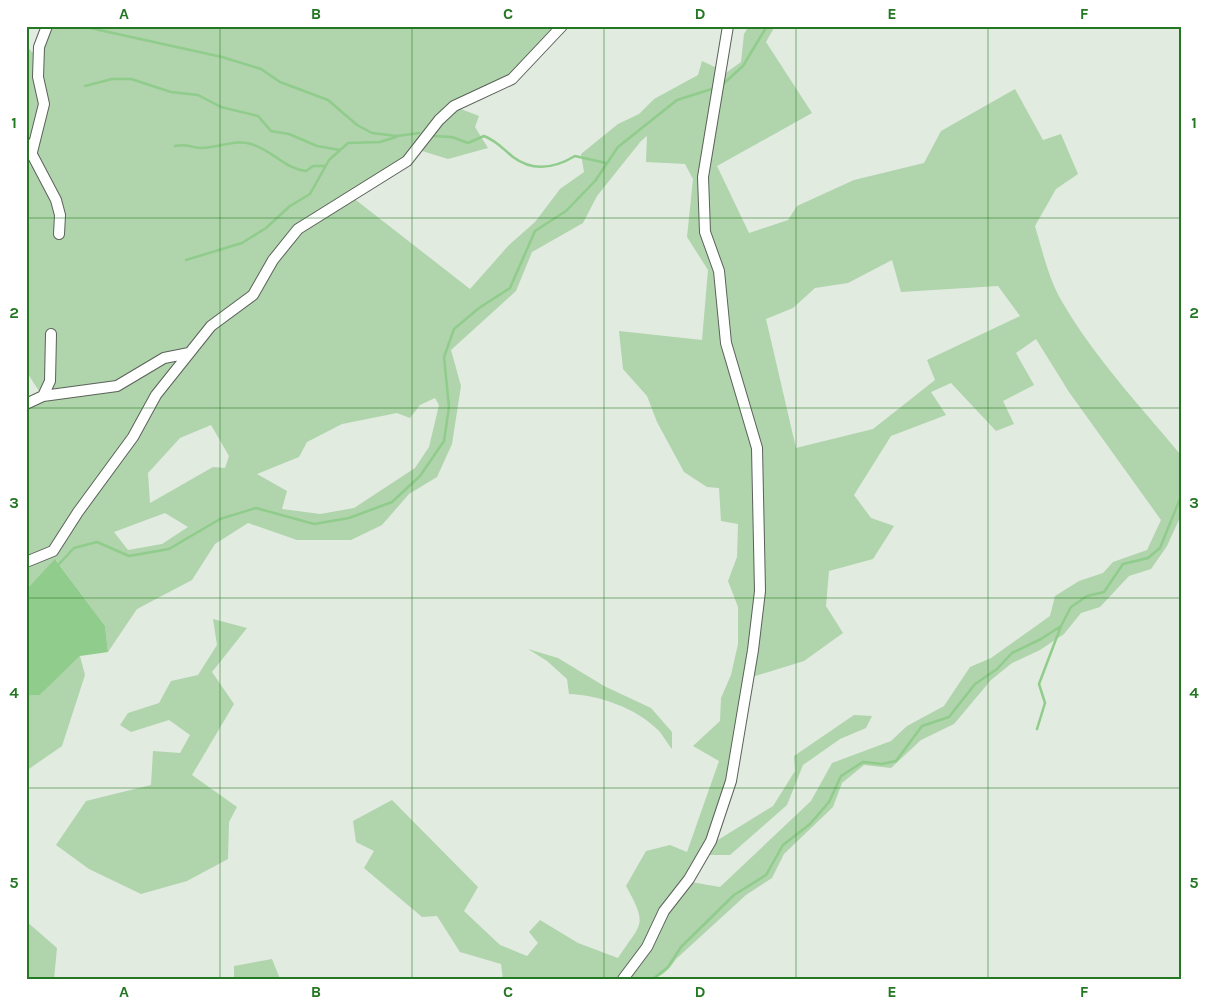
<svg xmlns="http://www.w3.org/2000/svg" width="1208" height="1005" font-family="Karla,sans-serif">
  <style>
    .green { fill: #b0d4ac; fill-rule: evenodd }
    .water { fill: #90cc8b }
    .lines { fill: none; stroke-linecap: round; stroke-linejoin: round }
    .stream { stroke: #90cc8b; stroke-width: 2.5 }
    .minor-casing { stroke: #5a6259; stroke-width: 12 }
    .minor { stroke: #fff; stroke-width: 10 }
    .grid { fill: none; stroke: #257823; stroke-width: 1; stroke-opacity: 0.55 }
    .neatline { fill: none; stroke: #257823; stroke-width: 2 }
    .grid-label { font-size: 16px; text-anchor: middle; font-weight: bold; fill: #257823 }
  </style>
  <rect width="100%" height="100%" fill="#e1ebe0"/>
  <!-- green -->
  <path class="green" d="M51,26H558L510,76L451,104L405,159L296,226L250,292L190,348L116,383L47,393L48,380L41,394L26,371V147L62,215L35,152L48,103L41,77L42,48Z
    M749,26H775L766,42L812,113L717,166L749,233L788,220L797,206L854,180L924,163L941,131L1015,89L1043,140L1061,134L1078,174L1056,189L1035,226C1043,253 1049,281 1064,305C1096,359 1140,406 1180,454L1182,451V513L1167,546L1151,569L1129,576L1100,607L1081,613L1064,634L1040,650L1012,663L991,680L954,724L921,740L891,768L864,765L842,783L833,807L784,854L772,878L746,895L676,959C661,982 652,979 626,979L666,912L691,882L720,887L811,801L832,763L891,741L907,726L944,706L970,667L991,658L1050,616L1055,596L1079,581L1103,573L1113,562L1147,550L1161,520L1069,392L1036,339L1016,353L1034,385L1003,401L1014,424L996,431L951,383L931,392L946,415L891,436L854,495L871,518L894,526L873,559L829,571L826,606L843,633L804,661L752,677L763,484L729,344L707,232L705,177L723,75L741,62L744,34ZM892,260L901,292L998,286L1020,316L927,360L935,380L873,429L796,448L766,319L793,308L815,288L848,283Z
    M26,45L32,52H35L42,105L31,146L26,138Z
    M702,61L717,68L699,176L711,258L753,447L756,590L750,650L728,773L722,800L706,842L686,877L644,943L617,979H503L501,964L460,952L437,916L422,917L364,868L374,851L356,842L353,821L392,800L478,887L464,911L500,945L527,956L538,943L529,932L540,920L578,943L618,958C642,922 648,926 626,886L646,851L670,845L687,852L719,761L693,746L720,721L721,698L731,675L738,644V607L728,581L737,557L738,524L721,521L719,488L707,487L684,472L657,422L647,396L623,369L619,331L702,340L708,270L687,237L693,179L685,164L646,162L647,136L641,141L597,196L583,223L532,252L516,291L451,350L461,386L452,444L437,477L409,494L382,525L351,540H297L248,523L215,544L192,580L137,609L108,652L105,626L56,560L26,590V564L55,553L157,396L214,328L256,296L277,260L300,231L352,197L470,289L509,245L535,222L560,189L584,172L581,154L618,124L639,114L654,99L698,75ZM435,398L439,405L429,447L415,468L354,508L320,514L282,509L287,491L257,474L299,457L307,442L342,424L397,413L410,418L420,405ZM211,425L229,456L225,468L213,467L150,503L148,473L180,438ZM165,513L188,527L162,544L128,550L114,532Z
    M458,108L479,116L475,127L488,148L448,159L419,150L441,123Z
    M176,360L148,398L129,437L81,499L49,550L26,559V408L44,398L118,390L166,362Z
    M213,619L247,628L212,672L234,704L192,775L237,807L229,822L228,859L187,881L141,894L89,869L56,845L86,801L151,785L153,751L180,753L190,735L169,720L131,732L120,725L128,713L159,703L171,681L198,675L217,645Z
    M528,649L558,658L604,686L651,708L672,732V749C667,743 663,735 658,730C636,708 599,695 569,694L567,679L547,661Z
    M80,656L85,675L62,746L26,771V696L40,695Z
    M854,715L872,716L866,728L840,739L803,765L787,805L730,855H706L713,843L773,806L795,771L794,756Z
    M26,921L57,948L54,979H26Z
    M272,959L280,979H234V966Z"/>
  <!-- water -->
  <path class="water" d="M55,559L105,626L108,652L80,656L40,695L26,696V590Z"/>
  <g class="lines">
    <!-- stream -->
    <path class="stream" d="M81,26L222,57L261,69L280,82L328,100L357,125L372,133L397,136L419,133
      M722,85L743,66L767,26
      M85,86L112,79H131L171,92L198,95L221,107L258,116L271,131L289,134L317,146L340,150
      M432,136L452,137L468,143L484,136C497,141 503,149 513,157C533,172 555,168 575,156L606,163
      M175,146C189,143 190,148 201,148C217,148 235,139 251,144C272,150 285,169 306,171L313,166H325
      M186,260L242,243L266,228L290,206L310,194L329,160L348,143L380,142L396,137
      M59,564L74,548L97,542L129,556L169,549L220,519L256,508L314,524L349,518L392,502L420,476L444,441L449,407L444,357L454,329L479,308L510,288L535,231L566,211L595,181L618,147L677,100L715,88
      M1037,729L1045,703L1039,684L1061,626
      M653,979L668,967L681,947L734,895L766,875L783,845L810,824L829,802L841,776L863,762L882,764L896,761L922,726L949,717L975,684L997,669L1012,653L1041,639L1061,626L1071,607L1087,596L1104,592L1123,564L1148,558L1160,548L1182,494"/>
    <!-- minor casing -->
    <g class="minor-casing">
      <path id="minor" d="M26,143L56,200L60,215L59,234
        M32,152L44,104L38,77L39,47L47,26
        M43,396L117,386L164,358L189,353
        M26,404L43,396L50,381L51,334
        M26,562L53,551L78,512L133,437L156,395L211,326L253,295L273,260L298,229L407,161L439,120L454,106L512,79L562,26
        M623,979L647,947L664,911L689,879L711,841L731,781L753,650L760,591L757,448L726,343L719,271L705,232L703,177L728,26"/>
    </g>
    <!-- minor -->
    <use href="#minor" class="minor"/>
  </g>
  <!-- grid -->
  <path class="grid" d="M220,26V979M412,26V979M604,26V979M796,26V979M988,26V979M26,218H1182M26,408H1182M26,598H1182M26,788H1182"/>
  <!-- border -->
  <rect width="1208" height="1005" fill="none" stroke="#ffffff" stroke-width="55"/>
  <rect x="28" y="28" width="1152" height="950" class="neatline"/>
  <g class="grid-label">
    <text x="124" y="19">A</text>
    <text x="316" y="19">B</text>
    <text x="508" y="19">C</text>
    <text x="700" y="19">D</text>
    <text x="892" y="19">E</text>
    <text x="1084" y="19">F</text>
    <text x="14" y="128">1</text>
    <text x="1194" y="128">1</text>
    <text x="14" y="318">2</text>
    <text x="1194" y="318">2</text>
    <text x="14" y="508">3</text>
    <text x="1194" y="508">3</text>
    <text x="14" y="698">4</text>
    <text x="1194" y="698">4</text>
    <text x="14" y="888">5</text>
    <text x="1194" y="888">5</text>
    <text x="124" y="997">A</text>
    <text x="316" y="997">B</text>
    <text x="508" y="997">C</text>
    <text x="700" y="997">D</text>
    <text x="892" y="997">E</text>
    <text x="1084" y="997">F</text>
  </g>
</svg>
